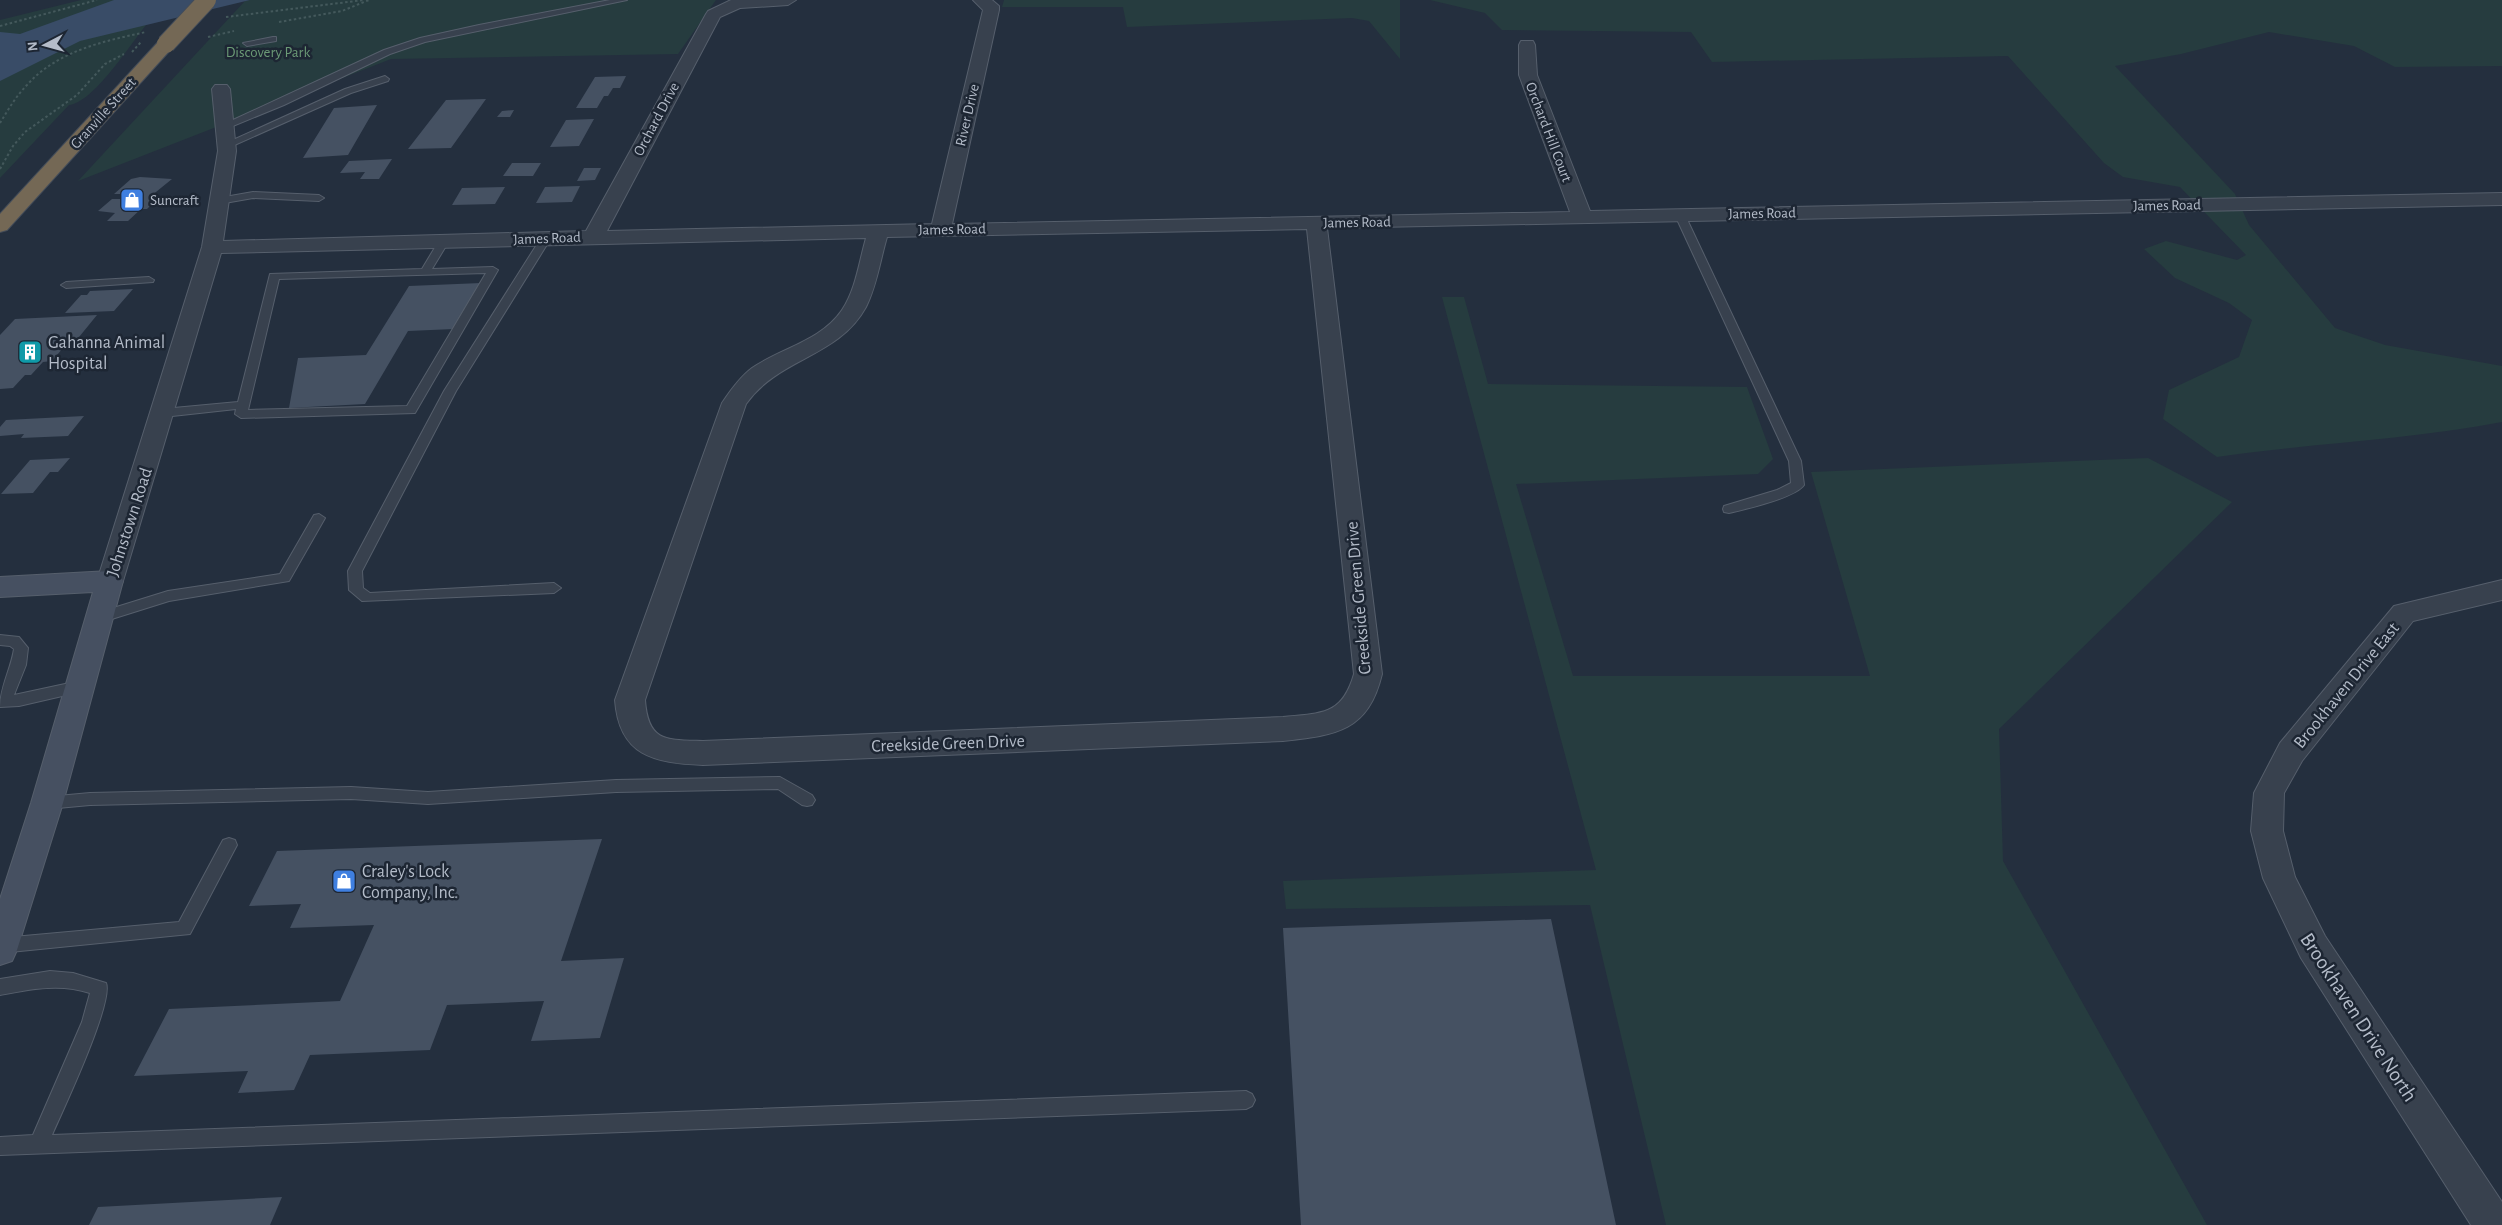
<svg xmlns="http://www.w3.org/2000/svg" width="2502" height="1225" font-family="'Alegreya Sans',sans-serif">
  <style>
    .green { fill: #263c3f }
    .water { fill: #394c67 }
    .building { fill: #455162 }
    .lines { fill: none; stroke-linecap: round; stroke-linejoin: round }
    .lane-casing { stroke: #565f6c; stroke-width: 2 }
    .street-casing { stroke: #565f6c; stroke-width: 2 }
    .secondary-casing { stroke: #565f6c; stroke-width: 2 }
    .highway-casing { stroke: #434c59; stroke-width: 2 }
    .path { stroke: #44595c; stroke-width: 2; stroke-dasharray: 2.5 2.5; stroke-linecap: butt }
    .lane { fill: #38414e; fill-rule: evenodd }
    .street { fill: #38414e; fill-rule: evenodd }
    .secondary { fill: #465061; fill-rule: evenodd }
    .highway { fill: #746855; fill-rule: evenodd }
    .highway-bridge-casing { stroke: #434c59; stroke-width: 20; stroke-linecap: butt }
    .path-bridge { stroke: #44595c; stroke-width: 2; stroke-dasharray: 2.5 2.5; stroke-linecap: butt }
    .highway-bridge { stroke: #746855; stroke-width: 18 }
    .labels { text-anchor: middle; stroke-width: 5; stroke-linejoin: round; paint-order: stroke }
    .far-park-label { font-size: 15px; fill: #6b9a76; stroke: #1d2633 }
    .far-street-label { font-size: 15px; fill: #b4bcc9; stroke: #1d2633 }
    .far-poi-label { font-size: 15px; fill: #b4bcc9; stroke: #1d2633; text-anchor: start }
    .poi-label { font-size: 18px; fill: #b4bcc9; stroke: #1d2633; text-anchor: start }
    .street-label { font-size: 18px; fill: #b4bcc9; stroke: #1d2633 }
    .near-street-label { font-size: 21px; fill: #b4bcc9; stroke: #1d2633 }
  </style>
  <rect width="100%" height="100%" fill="#242f3e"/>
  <!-- green -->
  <path class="green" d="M81,0H171C163,8 154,16 146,25C130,45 93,103 69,105L0,178V20Z
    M250,0H716L678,54L391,59L78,181L245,1Z
    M1004,0H1400V59L1369,21L1352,18L1127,27L1123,7H1002Z
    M1430,0H2502V66L2395,67L2354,46L2269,32L2181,54L2115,66L2235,194L2249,225L2335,328L2385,345L2502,366V422C2408,440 2312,443 2217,457L2163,419L2169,390L2239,357L2252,320L2229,303L2175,278L2144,249L2166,241L2237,260L2246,255L2180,187L2123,177L2104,163L2008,56L1712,62L1691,32L1502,30L1485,13Z
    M1442,297H1464L1488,384L1747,387L1773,459L1758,474L1516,484L1573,676H1870L1811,472L2148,458L2232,502L1999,729L2003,861L2207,1225H1666L1590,905L1286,909L1283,881L1596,870Z"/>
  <!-- water -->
  <path class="water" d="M114,0H250L80,41L0,81V32L20,34Z"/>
  <!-- building -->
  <path class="building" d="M626,76L620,88H613L608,96H604L597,108H576L595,77Z
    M486,99L451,148L408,149L446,100Z
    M377,105L348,155L303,158L334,108Z
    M514,110L510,117H497L502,111Z
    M594,119L579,146L550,147L566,120Z
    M392,159L379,179H360L365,172L340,173L349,161Z
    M512,163H541L533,176H503Z
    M584,168H601L595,180L577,181Z
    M140,177L172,179L151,196H156L151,201H155L147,209H141L128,221H107L115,213L98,211L112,199H121L124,194H114L131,179Z
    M580,186L572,202L536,203L545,187Z
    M505,187L495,204L452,205L462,188Z
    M481,283L454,329L408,331L365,404L289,408L298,358L366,355L409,286Z
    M133,289L114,311L65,313L81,295H87L90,291Z
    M97,315L75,342H68L52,361L43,362L31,375H25L13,388L0,389V335L15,319Z
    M84,416L68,436L21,438L24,434L0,436V427L6,420Z
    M70,458L58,472H50L33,493L1,494L30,460Z
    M602,839L561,961L624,958L600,1038L531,1041L544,1001L447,1005L430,1050L310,1055L294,1090L238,1093L248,1071L134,1076L169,1009L340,1001L374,925L290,928L301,904L249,906L277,851Z
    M1551,919L1616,1225H1301L1283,928Z
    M282,1197L270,1225H89L98,1207Z"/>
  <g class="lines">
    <!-- lane casing -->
    <g class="lane-casing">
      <path id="lane" d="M610,0H627L425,42L390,54L284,105L228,128L220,126L384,50L420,38L479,25Z
        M273,37H276V41L247,46L243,43Z
        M385,76L389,79L388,81L351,93L230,147L222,145L345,89Z
        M253,192L319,195L324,198L319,201L253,198L219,204L214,201L219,198Z
        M1680,212L1685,215L1801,461L1804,485C1795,498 1746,509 1729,513L1724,512L1723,509L1724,506L1777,490L1791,483L1789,461L1675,215Z
        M546,235L551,238L456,391L362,571L363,588L370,593L554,583L561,588L554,593L362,601L349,590L348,571L444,391L541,238Z
        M444,238L449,241L432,269L493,267L498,270L415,413L241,418L235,414L236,409L163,417L157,413L163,409L238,402L270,274L422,269L440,239ZM486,273L407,406L248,410L279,279Z
        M149,277L154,280L153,282L66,288L61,285L66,282Z
        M319,514L325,518L289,581L169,601L99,623L92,618L94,614L168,591L280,574L314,515Z
        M0,635L19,637L28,648L26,665L14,695L79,681L84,683L86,687L84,691L19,706L0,707C0,687 11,669 14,649L10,646L0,645Z
        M780,777L812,795L815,800L812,805L807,806L802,805L778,789L616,792L428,804L351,799L90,805L47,809L42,808L39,803L42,798L47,797L90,793L351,787L428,792L616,780Z
        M229,838L235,840L237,845L190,934L0,953V939L2,938L179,922L223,840Z
        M50,971L73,973L106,983C114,1002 63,1110 52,1135L1246,1091L1252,1094L1255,1100L1252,1106L1246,1109L0,1155V1137L33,1135L82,1022L90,993C60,983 31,989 0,995V979Z"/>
    </g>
    <!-- street casing -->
    <g class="street-casing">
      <path id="street" d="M731,0H796L788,5L740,8L720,17L607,231L932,224L983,10L973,0H992L999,6V10L952,224L1570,212L1519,75V45L1521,41H1533L1535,45L1537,75L1590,211L2502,193V205L1327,228L1382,674C1368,732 1336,735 1283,741L703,765C654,763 619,756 615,700L722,403C730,391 740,377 752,368C781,348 821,341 842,310C856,289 859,262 866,238L221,253L123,581L120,588L110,591L100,588L97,581L202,247L218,151L212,89L215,85H227L230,89L236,151L223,241L586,231L706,14L708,11ZM1307,229L1354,674C1342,716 1321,713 1283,717L703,741C666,740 648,742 645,700L746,404C779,357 838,358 866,307C877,285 880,261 887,237Z
        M2502,580V600L2413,621L2302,761L2284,793L2283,831L2295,877L2325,936L2502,1202V1225H2471L2301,958L2263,878L2251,831L2254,793L2280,743L2394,606Z"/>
    </g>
    <!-- secondary casing -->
    <g class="secondary-casing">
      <path id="secondary" d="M110,571L120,574L123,581L63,803L17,950L12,961L0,965V899L31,803L93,592L0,597V577Z"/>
    </g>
    <!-- highway casing -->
    <g class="highway-casing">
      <path id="highway" d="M166,39L172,40L174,44L172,48L7,230L0,232V214L160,40Z"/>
    </g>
    <!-- path -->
    <path class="path" d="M226,17L364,0
      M279,22L342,11L369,0
      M0,26L97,0
      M208,37L234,31
      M0,123C8,110 16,96 27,85C57,51 104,41 146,32
      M0,169L13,146L25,132L77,95L105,64L124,54"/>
    <!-- lane -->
    <use href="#lane" class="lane"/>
    <!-- street -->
    <use href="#street" class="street"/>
    <!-- secondary -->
    <use href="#secondary" class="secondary"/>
    <!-- highway -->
    <use href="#highway" class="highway"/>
    <!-- highway-bridge casing -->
    <g class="highway-bridge-casing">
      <path id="highway-bridge" d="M166,44L207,0"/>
    </g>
    <!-- path-bridge -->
    <path class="path-bridge" d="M132,52L141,42"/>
    <!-- highway-bridge -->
    <use href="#highway-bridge" class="highway-bridge"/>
  </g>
  <!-- icons -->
  <defs>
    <g id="shop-square" transform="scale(1.25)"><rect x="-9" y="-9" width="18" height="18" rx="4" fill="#3f7fe0" stroke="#1d2633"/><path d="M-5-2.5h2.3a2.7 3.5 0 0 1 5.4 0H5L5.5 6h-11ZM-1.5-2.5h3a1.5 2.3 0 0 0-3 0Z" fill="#fff"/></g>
    <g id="building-square" transform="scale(1.25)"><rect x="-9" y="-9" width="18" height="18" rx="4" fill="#0f9aa8" stroke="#1d2633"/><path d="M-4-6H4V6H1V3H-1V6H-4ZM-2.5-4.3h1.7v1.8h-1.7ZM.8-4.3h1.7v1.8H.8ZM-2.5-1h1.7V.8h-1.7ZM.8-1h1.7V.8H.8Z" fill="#fff"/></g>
  </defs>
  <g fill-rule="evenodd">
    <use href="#shop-square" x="132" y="200"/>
    <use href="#building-square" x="30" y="352"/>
    <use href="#shop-square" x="344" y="881"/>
  </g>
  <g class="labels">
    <!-- far-park labels -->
    <g class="far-park-label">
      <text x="268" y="57">Discovery Park</text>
    </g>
    <!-- far-street labels -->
    <g class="far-street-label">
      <text transform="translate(103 113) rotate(-48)" y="5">Granville Street</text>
      <text transform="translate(967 115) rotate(-77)" y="5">River Drive</text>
      <text transform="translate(656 119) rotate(-62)" y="5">Orchard Drive</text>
      <text transform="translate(1549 132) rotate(69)" y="5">Orchard Hill Court</text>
      <text transform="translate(2167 205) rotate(-1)" y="5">James Road</text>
      <text transform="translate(1762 213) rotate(-1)" y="5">James Road</text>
      <text transform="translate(1357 222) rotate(-1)" y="5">James Road</text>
      <text transform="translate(952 229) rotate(-1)" y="5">James Road</text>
      <text transform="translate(547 238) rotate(-2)" y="5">James Road</text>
    </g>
    <!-- far-poi labels -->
    <g class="far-poi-label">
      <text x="150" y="205">Suncraft</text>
    </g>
    <!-- poi labels -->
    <g class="poi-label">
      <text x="48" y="348">Gahanna Animal<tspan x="48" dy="21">Hospital</tspan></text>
      <text x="362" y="877">Craley's Lock<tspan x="362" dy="21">Company, Inc.</tspan></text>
    </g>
    <!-- street labels -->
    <g class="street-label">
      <text transform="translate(129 522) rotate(-72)" y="6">Johnstown Road</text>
      <text transform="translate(1358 598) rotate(-95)" y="6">Creekside Green Drive</text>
      <text transform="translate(2346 685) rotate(-51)" y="6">Brookhaven Drive East</text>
      <text transform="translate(948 743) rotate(-2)" y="6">Creekside Green Drive</text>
    </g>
    <!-- near-street labels -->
    <g class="near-street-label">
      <text transform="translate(2359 1017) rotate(57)" y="7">Brookhaven Drive North</text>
    </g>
  </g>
  <!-- north arrow -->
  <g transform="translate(45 45) rotate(264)" stroke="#1d2633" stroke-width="4" paint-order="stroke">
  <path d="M0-4L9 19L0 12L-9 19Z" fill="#b4bcc9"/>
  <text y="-8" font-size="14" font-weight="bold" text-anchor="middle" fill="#b4bcc9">N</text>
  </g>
</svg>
